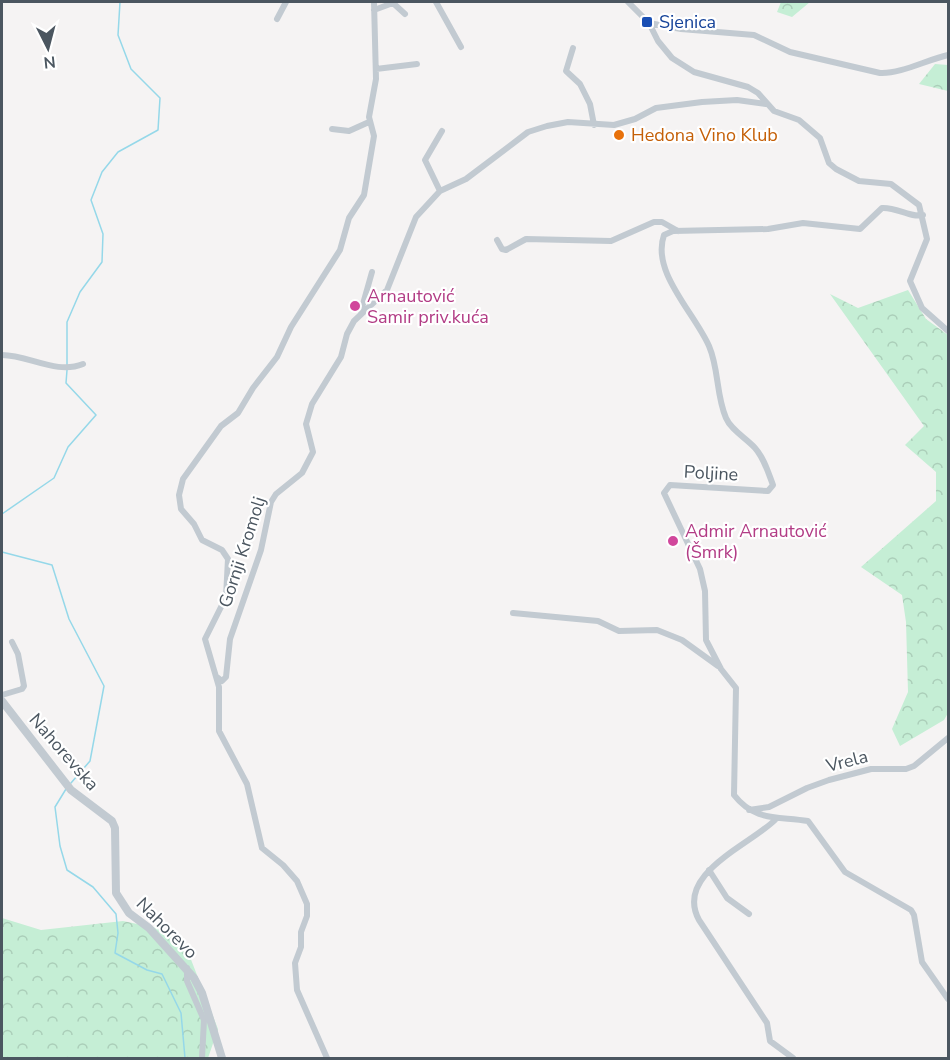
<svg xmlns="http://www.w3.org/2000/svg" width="950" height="1060" font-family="'Nunito Sans',sans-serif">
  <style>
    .forest { fill: url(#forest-crowns) }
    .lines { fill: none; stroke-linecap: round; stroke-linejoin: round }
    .stream { stroke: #95d8e9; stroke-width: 1.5 }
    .minor { stroke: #c2cad1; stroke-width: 6 }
    .tertiary { stroke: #c2cad1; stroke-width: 8 }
    .transit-dot { fill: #1a4fb4; stroke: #fff; stroke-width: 2 }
    .food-dot { fill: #e8710a; stroke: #fff; stroke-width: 2 }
    .hotel-dot { fill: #d1479c; stroke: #fff; stroke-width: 2 }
    .labels { text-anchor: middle; stroke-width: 4.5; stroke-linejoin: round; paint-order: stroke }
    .transit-label { font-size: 18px; fill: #164399; stroke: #fff; text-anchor: start }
    .food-label { font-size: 18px; fill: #c56008; stroke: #fff; text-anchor: start }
    .hotel-label { font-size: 18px; fill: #b23c85; stroke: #fff; text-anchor: start }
    .street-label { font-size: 18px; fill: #4b5660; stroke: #fff }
  </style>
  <defs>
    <pattern id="forest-crowns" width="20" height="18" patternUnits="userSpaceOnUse" patternTransform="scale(1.5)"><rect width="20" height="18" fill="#c5eed5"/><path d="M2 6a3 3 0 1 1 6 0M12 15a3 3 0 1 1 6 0" fill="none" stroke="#abceb9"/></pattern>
  </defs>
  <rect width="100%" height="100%" fill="#f5f3f3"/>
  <!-- forest -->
  <path class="forest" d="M781,2H810L792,17L777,12Z
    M935,64L948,65V91L919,84Z
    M908,290L926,319L948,335V713L944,720L900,746L892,729L908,692L906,622L902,595L861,567L936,501V472L905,445L924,426L830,294L858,308Z
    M2,918L41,930L123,921L166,930L190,957L218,1029L208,1058H2Z"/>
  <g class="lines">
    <!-- stream -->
    <path class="stream" d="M67,365V322L80,292L102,262L103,234L91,200L102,172L118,152L158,130L160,98L131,69L118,35L120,2
      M2,514L54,478L68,447L96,415L66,383L67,370
      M2,552L52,565L69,619L104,686L90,761L71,783
      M66,789L55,807L60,846L67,870L93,887L116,914L118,933L115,953L147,970L162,974L181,1013L185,1058"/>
    <!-- minor -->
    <path class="minor" d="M436,2L461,47
      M628,2L649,23L658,41L672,58L694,72L748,87L758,93L774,111L799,120L820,138L829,163L836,169L859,181L891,184L919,205L927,239L910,281L922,308L948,331
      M374,10L393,3L405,14
      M277,19L286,2
      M649,23L681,29L754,35L790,52L880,73C901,74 926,60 948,55
      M573,48L566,71L580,84L590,104L594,125
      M376,69L417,64
      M332,129L349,131L369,122
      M440,191L425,160L442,131
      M923,215C910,218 897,207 882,208L860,229L803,223L768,229L673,231L664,235C651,272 694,312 709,346C719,369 716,395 726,418C731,430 746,438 755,448C764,458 768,472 773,485L768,491L670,485L664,493L700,569L705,591L706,640L721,669L736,688L734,795C755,822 778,816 808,821L845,872L911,910L914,915L922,962L948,999
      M497,240L502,249L506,250L526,239L611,241L654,222H662L678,231
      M361,311L372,272
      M2,355C29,355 56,375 83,364
      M513,613L598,621L619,631L657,630L682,640L718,666
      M217,677L222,681L226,677L230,639L261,550L271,502L276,494L302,473L313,452L306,424L312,404L341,357L347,334L354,321L387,290L416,217L440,191L466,179L528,132L547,126L568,122L614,125L635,119L656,108L702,102L737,100L766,104
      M2,695L22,689L24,686L18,654L12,642
      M749,810L769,807L807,788L829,780L871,769H906L914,766L948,738
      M775,820C750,845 674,874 699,920L767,1023L770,1041L793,1058
      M709,870L727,898L749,914
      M187,968V981L204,1020L202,1058
      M327,1058L297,990L295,963L301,947V932L307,916V904L297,881L283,865L262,848L247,784L219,731V687L205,639L226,597L228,559L222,550L202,540L194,524L181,509L179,495L183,479L221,426L238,413L253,388L277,357L291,327L340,250L349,218L364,195L374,136L369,117L376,79L374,2"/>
    <!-- tertiary -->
    <path class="tertiary" d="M2,701L71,790L112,821L115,828L116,893L129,913L149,928L194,978L202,993L222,1058"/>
  </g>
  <!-- markers -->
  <rect class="transit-dot" x="641" y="16" width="12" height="12" rx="3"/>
  <circle class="food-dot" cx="619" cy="135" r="6"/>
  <g class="hotel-dot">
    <circle cx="355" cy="306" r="6"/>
    <circle cx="673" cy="541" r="6"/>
  </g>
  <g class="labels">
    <!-- transit labels -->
    <g class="transit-label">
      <text x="659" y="28">Sjenica</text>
    </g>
    <!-- food labels -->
    <g class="food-label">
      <text x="631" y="141">Hedona Vino Klub</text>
    </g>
    <!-- hotel labels -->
    <g class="hotel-label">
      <text x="367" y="302">Arnautović<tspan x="367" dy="21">Samir priv.kuća</tspan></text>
      <text x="685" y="537">Admir Arnautović<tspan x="685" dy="21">(Šmrk)</tspan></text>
    </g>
    <!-- street labels -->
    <g class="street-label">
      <text transform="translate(711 473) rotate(3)" y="6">Poljine</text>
      <text transform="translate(242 552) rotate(-72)" y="6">Gornji Kromolj</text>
      <text transform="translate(64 752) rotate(49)" y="6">Nahorevska</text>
      <text transform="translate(847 761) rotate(-14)" y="6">Vrela</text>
      <text transform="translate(167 928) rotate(45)" y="6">Nahorevo</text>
    </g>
  </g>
  <!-- border -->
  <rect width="950" height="1060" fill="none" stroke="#4b5660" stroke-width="6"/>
  <!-- north arrow -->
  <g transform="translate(48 48) rotate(174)" stroke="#ffffff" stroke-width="4.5" paint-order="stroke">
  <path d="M0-4.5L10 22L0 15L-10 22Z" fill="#4b5660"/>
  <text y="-9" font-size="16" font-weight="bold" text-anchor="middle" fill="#4b5660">N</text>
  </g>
</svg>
